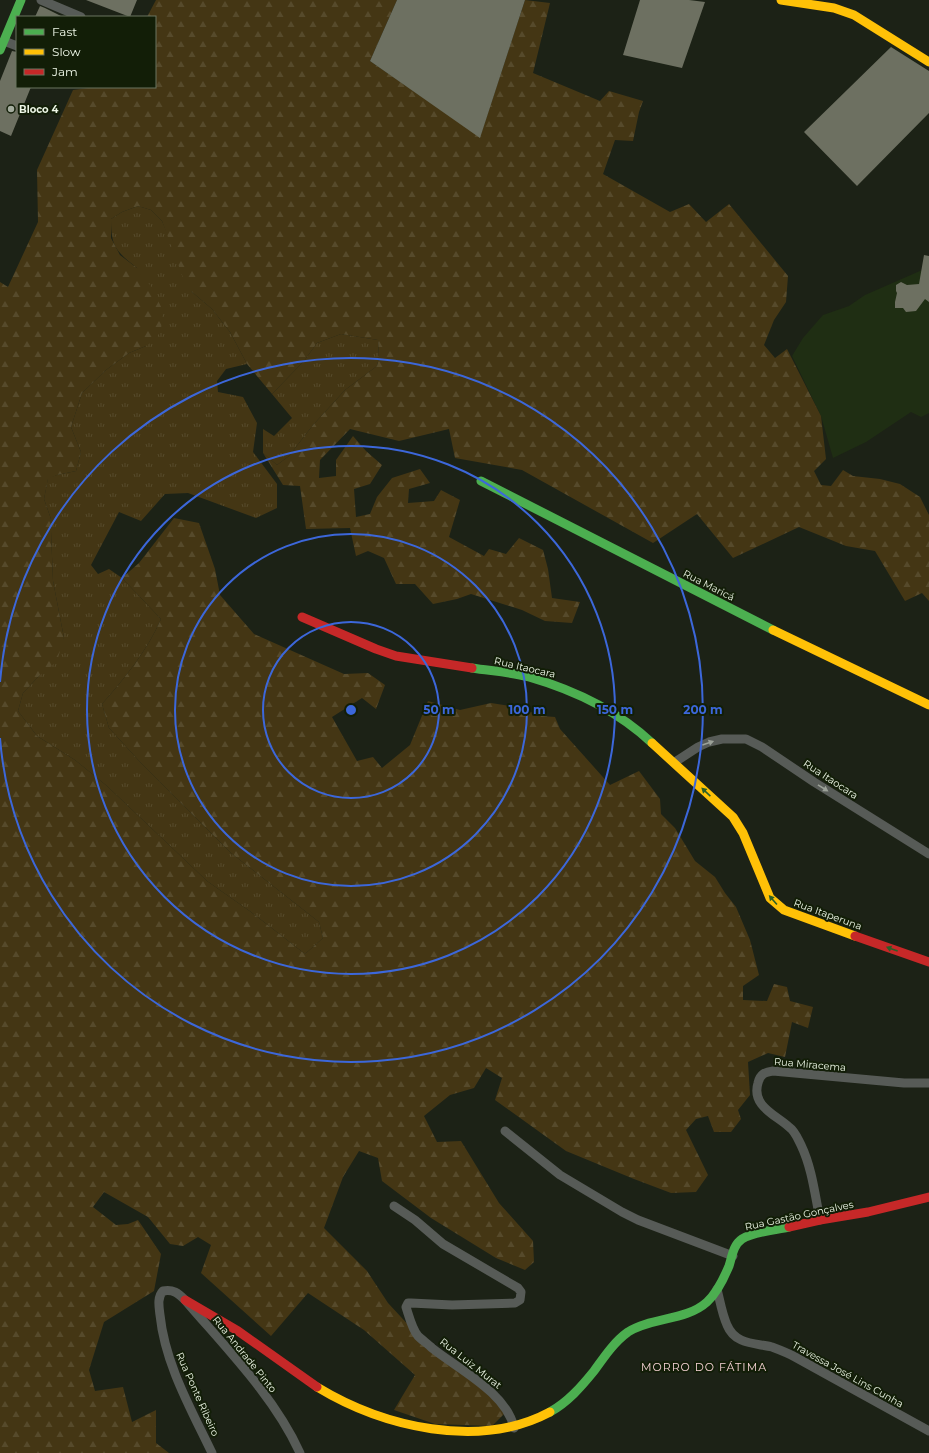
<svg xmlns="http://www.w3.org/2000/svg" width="929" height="1453" font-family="Montserrat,sans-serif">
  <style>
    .built { fill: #1f2e13 }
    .grass { fill: url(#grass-tufts) }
    .forest { fill: url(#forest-firs) }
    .building { fill: #6d7061 }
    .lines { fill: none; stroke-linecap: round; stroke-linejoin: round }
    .street { stroke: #575b57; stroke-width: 9 }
    .fast { stroke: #4caf50; stroke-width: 9 }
    .slow { stroke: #ffc107; stroke-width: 9 }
    .jam { stroke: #c62828; stroke-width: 9 }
    .oneway { fill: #9ba198 }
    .oneway2 { fill: #2c5f28 }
    .ring { fill: none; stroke: #3c67da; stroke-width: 2 }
    .poi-dot { fill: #a4ac9e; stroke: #121e07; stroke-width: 1.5 }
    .labels { text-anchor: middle; stroke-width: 4; stroke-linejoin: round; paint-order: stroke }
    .poi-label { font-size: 10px; font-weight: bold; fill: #eef7e7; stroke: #121e07; text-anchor: start }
    .street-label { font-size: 10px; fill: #eef7e7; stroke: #121e07 }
    .neighbourhood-label { font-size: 11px; letter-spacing: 1px; fill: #f7d3d6; stroke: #121e07 }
    .centre { fill: #3c67da; stroke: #121e07; stroke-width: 2 }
    .ring-label { font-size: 12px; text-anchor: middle; font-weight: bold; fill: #3c67da; stroke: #121e07; stroke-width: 4; stroke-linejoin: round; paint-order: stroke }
  </style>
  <defs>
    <pattern id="grass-tufts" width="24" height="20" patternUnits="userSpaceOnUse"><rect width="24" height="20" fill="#443614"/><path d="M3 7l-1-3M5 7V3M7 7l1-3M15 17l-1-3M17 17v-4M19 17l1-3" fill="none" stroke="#564a2b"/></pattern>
    <pattern id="forest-firs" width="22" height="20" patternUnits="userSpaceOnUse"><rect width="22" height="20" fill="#443614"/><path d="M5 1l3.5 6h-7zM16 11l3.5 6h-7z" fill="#564a2b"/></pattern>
  </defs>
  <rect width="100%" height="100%" fill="#1c2216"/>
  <!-- built -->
  <path class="built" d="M929,267V413L921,417L911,412L866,442L833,458L821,416L792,356L803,338L823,315L849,306L865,295Z"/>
  <!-- grass -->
  <path class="grass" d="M138,206L151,210L162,221L192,292L212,309L230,332L247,364L226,369L217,381L218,392L243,397L257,423L253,452L277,484V508L256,518L188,493L165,494L141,521L119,512L91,565L98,574L109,569L122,578L161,619C147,651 125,678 102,704L109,728L141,763L231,853L319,922L323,938L305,954L251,912L207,881L107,786L75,760L37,736L18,711L23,693L39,676L64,638L53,581L51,531V519L44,499L48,478L57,475L76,471L81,452L71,427L82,393L106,370L129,353L146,346L137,268C116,251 111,247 111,219L122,212Z
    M341,334L378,340L379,357L377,366L345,390L313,425L289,456L277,465L263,453V429L274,436L292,418L272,394L304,361L317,343Z"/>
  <!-- forest -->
  <path class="forest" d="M156,0H397L370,61L480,137L525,0L550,3L533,73L600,101L609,91L643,101L639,112L633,141L615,140L603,174L670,212L689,204L706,222L729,204L788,276L786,302L774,320L764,345L775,358L787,349L821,416L826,459L814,471L821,485L831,486L843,470L853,476L880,479L900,484L920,497L929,515V601L922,593L905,601L875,551L846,546L799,527L733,558L697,514L653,543L522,470L455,458L449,429L399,441L350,429L320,460L319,478L336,476V460L353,436L366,451L382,465L370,484L354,489L356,517L370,514L377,497L392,478L420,469L430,483L409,489L408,503L434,501L441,490L460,500L449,537L484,556L489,549L506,554L519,538L543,550L548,569L552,598L580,602L572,623L545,621L522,610L471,594L457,599L433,604L415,584H396L384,558L368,551L356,556L350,528L306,529L300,486L283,485L263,453L277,465L289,456L313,425L345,390L377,366L379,357L378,340L341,334L317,343L304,361L272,394L247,364L230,332L212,309L192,292L185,283L162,221L151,210L138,206L122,212L111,219V238L120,255L137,268L152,288L163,311L161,329L156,339L146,346L129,353L106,370L82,393L71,427L81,452L76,471L57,475L48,479L44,499L51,519V531L53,581L64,638L57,661L39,676L23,693L18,711L37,736L75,760L107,786L207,881L251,912L305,954L323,938L319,922L231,853L141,763L109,728L102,704C125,678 147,651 161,619L122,578L139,563L174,518L199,523L215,569L220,595L254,634L344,674L368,673L385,685L376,709L362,698L332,717L357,761L373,757L382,768L410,745L428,701L460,710L491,703L517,707L542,716L555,717L560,729L610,785L639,771L660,799L661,814L675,828L695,861L715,877L725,893L736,907L750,940L759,975L743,986V1000L767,1001L774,984L787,987L790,1001L813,1007L808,1028L792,1022L785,1057L768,1053L748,1062L750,1095L738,1110L741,1119L731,1132H714L708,1116L696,1119L686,1130L708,1175L696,1192L671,1193L634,1179L566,1151L495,1100L502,1078L486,1068L474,1088L450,1095L424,1116L437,1142L461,1141L499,1203L533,1241L534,1262L525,1270L496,1258L431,1218L382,1181L378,1158L359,1151L343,1177L324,1228L367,1271L388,1303L439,1358L479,1382L507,1411L492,1426L435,1424L394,1410L415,1375L364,1330L308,1293L271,1336L201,1273L211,1245L198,1237L183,1246L170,1244L148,1217L104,1192L93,1207L116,1225L128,1224L138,1220L161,1254L154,1291L104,1322L89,1370L95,1391L123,1387L132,1422L156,1410V1443L169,1453H0V282L8,287L38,222L37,170L73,90L95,87H155V17H147Z"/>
  <!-- building -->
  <path class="building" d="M86,0H137L130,17Z
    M397,0H525L480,138L370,61Z
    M640,0H689L705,2L682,68L623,55Z
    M40,6L45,8L63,17H35Z
    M891,47L929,71V113L857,186L804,132Z
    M12,51L17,52V87H31L11,136L0,131V81Z
    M924,255L929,256V302L925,299L916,311L906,312L903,308H895V302L897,293L896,291V285L901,282L907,285L919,284Z"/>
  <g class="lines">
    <!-- street -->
    <path class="street" d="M41,0L81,17
      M4,41L17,46
      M675,762L698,747L709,742L722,739H746L762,747L814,782L929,854
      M505,1131L560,1175L622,1212L638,1220L733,1256
      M394,1206L415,1220L443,1244L518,1288L521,1292L520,1300L515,1303L452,1305L411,1303H408L406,1307C409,1316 412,1329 418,1336C422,1340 428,1344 432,1348C458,1369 507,1393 514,1428
      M820,1220C815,1195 812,1168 801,1145C798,1139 795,1131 789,1127C776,1115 751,1106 758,1083C760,1074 765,1072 773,1071L904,1083H929
      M717,1289C720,1301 722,1314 727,1325C735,1345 756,1343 772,1347C780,1350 788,1353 795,1357L929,1431
      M212,1453C191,1409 165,1364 160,1315C159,1307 157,1297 163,1291C173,1289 178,1293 185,1300C225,1347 274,1396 300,1453"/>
    <!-- fast -->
    <path class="fast" d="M0,50L21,0
      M481,481L773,630
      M472,668C491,671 511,672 529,677C574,690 618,711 652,743
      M550,1412C568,1402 581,1387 594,1371C604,1357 614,1342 628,1332C652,1317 686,1321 707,1302C717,1293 724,1278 729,1266C732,1257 733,1245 742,1239C753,1232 775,1230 789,1227"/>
    <!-- slow -->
    <path class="slow" d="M781,0L834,8L854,15L929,62
      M773,630L929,705
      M652,743L733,817L743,833L770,898L784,910L855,936
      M317,1387C383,1427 479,1450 550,1412"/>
    <!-- jam -->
    <path class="jam" d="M302,617L376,649L396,656L472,668
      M855,936L929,962
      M789,1227L820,1220L868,1212L929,1197
      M185,1300L238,1331L317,1387"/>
  </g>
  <!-- one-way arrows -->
  <defs><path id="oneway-solid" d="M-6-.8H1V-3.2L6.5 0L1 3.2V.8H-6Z"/></defs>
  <g class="oneway">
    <use href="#oneway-solid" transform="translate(708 743) rotate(-19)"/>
    <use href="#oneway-solid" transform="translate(823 788) rotate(32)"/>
  </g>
  <g class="oneway2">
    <use href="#oneway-solid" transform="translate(706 792) rotate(-137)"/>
    <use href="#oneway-solid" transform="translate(773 900) rotate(-131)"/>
    <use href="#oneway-solid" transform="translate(892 949) rotate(-160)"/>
  </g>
  <!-- distance rings -->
  <g class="ring">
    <circle cx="351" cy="710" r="88"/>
    <circle cx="351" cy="710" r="176"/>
    <circle cx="351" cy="710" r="264"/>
    <path d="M0 682A352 352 0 1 1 0 738"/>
  </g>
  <!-- markers -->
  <circle class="poi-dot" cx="11" cy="109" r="4"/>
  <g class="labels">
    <!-- poi labels -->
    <g class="poi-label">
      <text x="19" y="113">Bloco 4</text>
    </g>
    <!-- street labels -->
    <g class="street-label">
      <text transform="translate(709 585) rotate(27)" y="4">Rua Maricá</text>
      <text transform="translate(525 667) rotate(13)" y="4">Rua Itaocara</text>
      <text transform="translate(831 779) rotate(33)" y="4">Rua Itaocara</text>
      <text transform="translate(828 914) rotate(20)" y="4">Rua Itaperuna</text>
      <text transform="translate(810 1064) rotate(5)" y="4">Rua Miracema</text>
      <text transform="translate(799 1215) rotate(-12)" y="4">Rua Gastão Gonçalves</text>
      <text transform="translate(245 1354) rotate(51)" y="4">Rua Andrade Pinto</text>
      <text transform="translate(471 1363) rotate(38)" y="4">Rua Luiz Murat</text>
      <text transform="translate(848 1374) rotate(29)" y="4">Travessa José Lins Cunha</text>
      <text transform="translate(198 1394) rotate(66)" y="4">Rua Ponte Ribeiro</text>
    </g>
    <!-- neighbourhood labels -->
    <g class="neighbourhood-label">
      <text x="704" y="1371">MORRO DO FÁTIMA</text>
    </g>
  </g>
  <circle cx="351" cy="710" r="6" class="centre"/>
  <g class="ring-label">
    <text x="439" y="714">50 m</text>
    <text x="527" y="714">100 m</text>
    <text x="615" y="714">150 m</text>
    <text x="703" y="714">200 m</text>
  </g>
  <!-- legend -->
  <rect x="16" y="16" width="140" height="72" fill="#121e07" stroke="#6a7561"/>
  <rect x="24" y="29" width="20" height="6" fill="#4caf50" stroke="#6a7561"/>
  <text x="52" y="36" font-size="12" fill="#eef7e7">Fast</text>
  <rect x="24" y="49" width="20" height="6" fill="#ffc107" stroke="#6a7561"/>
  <text x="52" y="56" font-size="12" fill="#eef7e7">Slow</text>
  <rect x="24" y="69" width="20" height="6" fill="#c62828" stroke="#6a7561"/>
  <text x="52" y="76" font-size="12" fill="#eef7e7">Jam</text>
</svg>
